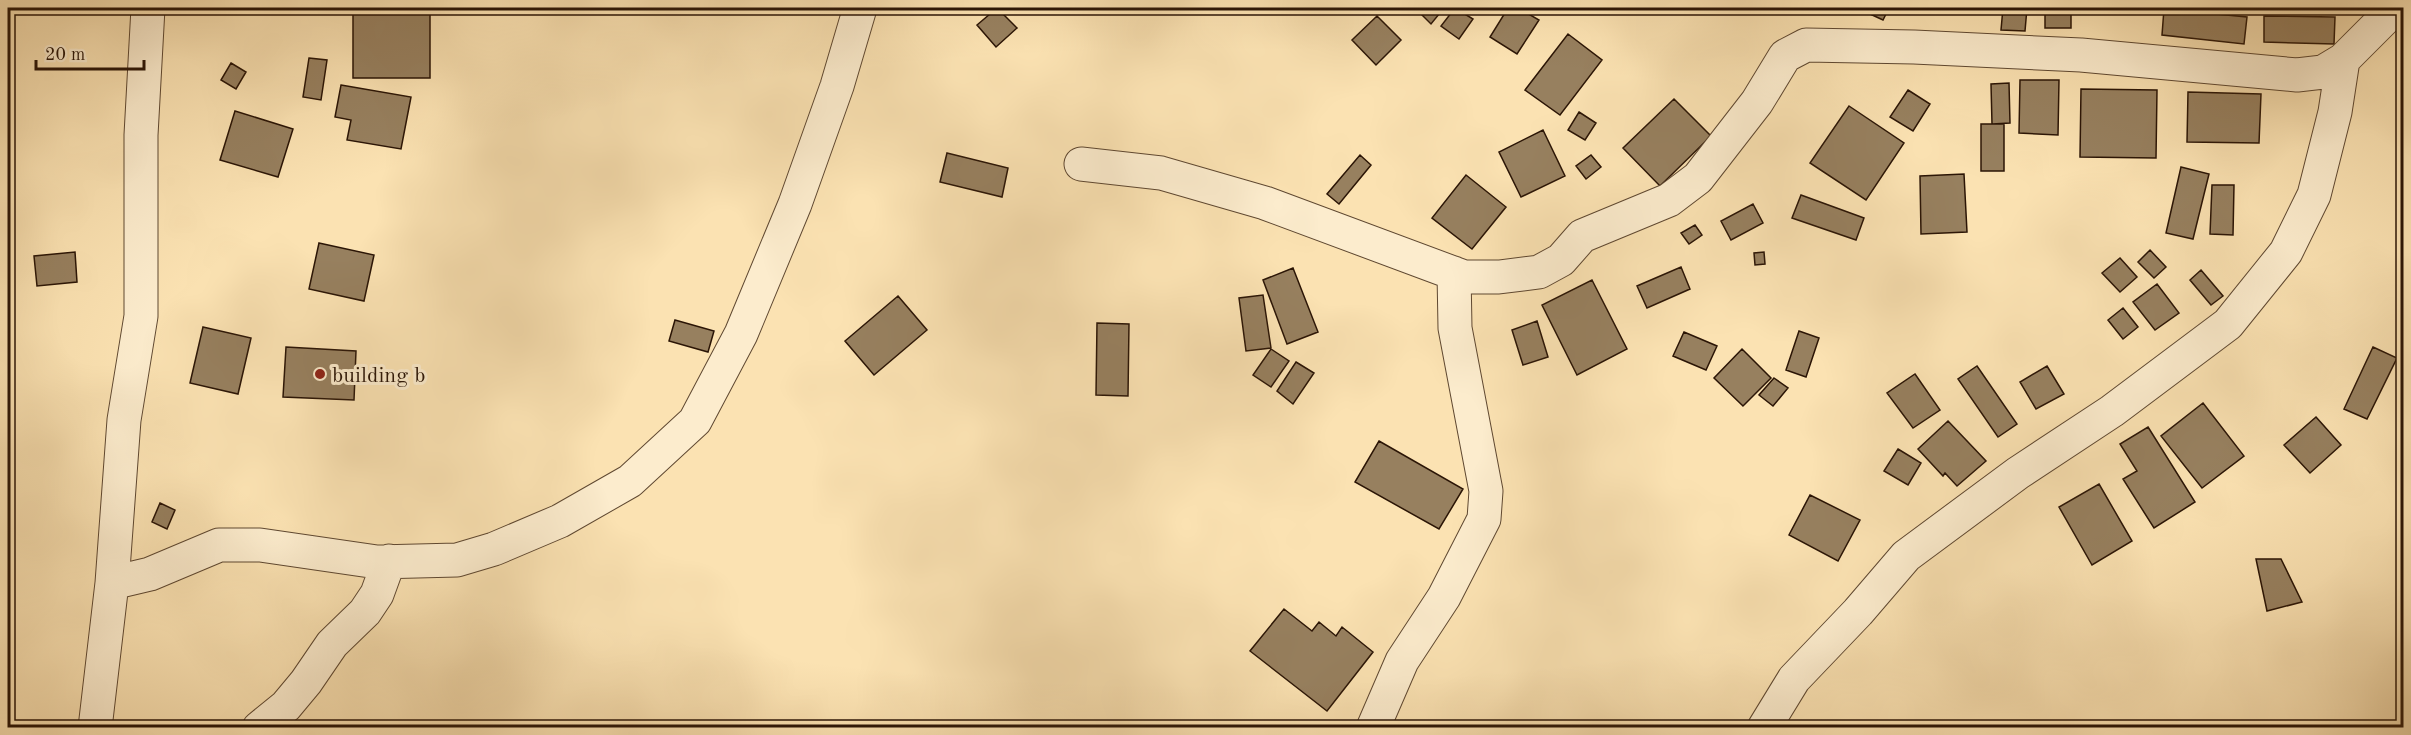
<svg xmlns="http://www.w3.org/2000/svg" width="2411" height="735" font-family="'Old Standard TT',serif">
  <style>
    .building { fill: #97805f; stroke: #2b1506; stroke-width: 1.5 }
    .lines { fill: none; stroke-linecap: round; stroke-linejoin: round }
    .minor-casing { stroke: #5f4831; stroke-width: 35 }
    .minor { stroke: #fceccd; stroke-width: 33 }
    .poi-dot { fill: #8f2418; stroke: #fceccd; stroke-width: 2 }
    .labels { text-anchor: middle; stroke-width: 6; stroke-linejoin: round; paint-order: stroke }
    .poi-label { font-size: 22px; fill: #2b1506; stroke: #fceccd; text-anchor: start }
  </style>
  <rect width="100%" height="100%" fill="#fbe2b2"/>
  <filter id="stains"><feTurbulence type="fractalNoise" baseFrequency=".00333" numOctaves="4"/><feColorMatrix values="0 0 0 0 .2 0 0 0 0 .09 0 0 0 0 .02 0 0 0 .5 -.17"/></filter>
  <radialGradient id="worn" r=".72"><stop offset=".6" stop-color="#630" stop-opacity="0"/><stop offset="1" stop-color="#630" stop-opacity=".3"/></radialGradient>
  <!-- building -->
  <path class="building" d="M997,8L1017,28L996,47L977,25Z
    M1415,8H1444L1431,24Z
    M1455,8L1473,19L1459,39L1441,26Z
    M1508,8H1518L1539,20L1517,54L1490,37Z
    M1857,8H1889L1883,20Z
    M2003,8H2027L2025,31L2001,30Z
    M2045,8H2071V28H2045Z
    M2164,9L2247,17L2244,44L2162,35Z
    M353,11H430V78H353Z
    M1377,16L1401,40L1376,65L1352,40Z
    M2264,16L2335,17L2334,44L2264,42Z
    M1568,34L1602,60L1560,115L1525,90Z
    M309,58L327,60L321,100L303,97Z
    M231,63L246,72L236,89L221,80Z
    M2020,80H2059L2058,135L2019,133Z
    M2009,83L2010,123L1992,124L1991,84Z
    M341,85L411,97L401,149L347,140L351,120L335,117Z
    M2081,89L2157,90L2156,158L2080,157Z
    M1908,90L1930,104L1913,131L1890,117Z
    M2188,92L2261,94L2259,143L2187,142Z
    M1674,99L1711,136L1660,186L1623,148Z
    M1849,106L1904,143L1866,200L1810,163Z
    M235,111L293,129L278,177L220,160Z
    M1579,112L1596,123L1585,140L1568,130Z
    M1981,124H2004V171H1981Z
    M1543,130L1565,176L1521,197L1499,152Z
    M947,153L1008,168L1002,197L940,182Z
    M1360,155L1371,165L1339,204L1327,194Z
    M1591,155L1601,167L1586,179L1576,166Z
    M2181,167L2209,174L2193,239L2166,233Z
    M1964,174L1967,232L1921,234L1920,176Z
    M1466,175L1506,207L1472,249L1432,218Z
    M2212,185H2234L2233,235L2210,234Z
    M1801,195L1864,218L1856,240L1792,218Z
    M1753,204L1763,223L1731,240L1721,221Z
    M1695,225L1702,235L1689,244L1681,233Z
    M319,243L374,255L364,301L309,289Z
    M2150,250L2166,267L2154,278L2138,262Z
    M75,252L77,282L37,286L34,256Z
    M1764,252L1765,264L1755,265L1754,253Z
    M2120,258L2137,277L2120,292L2102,273Z
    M1681,267L1690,289L1647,308L1637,286Z
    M1293,268L1318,332L1287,344L1263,280Z
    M2201,270L2223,296L2211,305L2190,280Z
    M1592,280L1627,349L1577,375L1542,305Z
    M2157,284L2179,313L2155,330L2133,302Z
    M1263,295L1271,348L1246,351L1239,298Z
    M898,296L927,330L874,375L845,341Z
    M2123,308L2138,327L2123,339L2108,320Z
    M675,320L714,331L708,352L669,341Z
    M1537,321L1548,357L1523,365L1512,330Z
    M1097,323L1129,324L1128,396L1096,395Z
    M203,327L251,338L238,394L190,383Z
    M1799,331L1819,338L1806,377L1786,370Z
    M1684,332L1717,346L1706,370L1673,356Z
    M286,347L356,351L354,400L283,397Z
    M2373,347L2397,358L2367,419L2344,409Z
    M1271,349L1289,361L1271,387L1253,375Z
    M1742,349L1771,378L1743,406L1714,378Z
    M1296,362L1314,373L1293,404L1277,391Z
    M1977,366L2017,424L1998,437L1958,379Z
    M2047,366L2064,394L2036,409L2020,382Z
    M1915,374L1940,410L1913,428L1887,393Z
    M1774,378L1788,388L1773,406L1759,395Z
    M2203,403L2244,456L2202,488L2161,436Z
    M2316,417L2341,445L2310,473L2284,445Z
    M1948,421L1986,461L1957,486L1945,473L1943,476L1918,449Z
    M2148,427L2195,502L2154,528L2123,479L2137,471L2120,444Z
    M1379,441L1463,489L1439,529L1355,482Z
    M1898,449L1921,463L1908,485L1884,471Z
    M2099,484L2132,541L2092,565L2059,507Z
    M1810,495L1860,520L1838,561L1789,535Z
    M160,503L175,510L167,529L152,522Z
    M2256,559H2281L2302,602L2267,611Z
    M1284,609L1312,631L1319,622L1336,636L1342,627L1373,652L1327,711L1250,651Z"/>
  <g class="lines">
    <!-- minor casing -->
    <g class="minor-casing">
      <path id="minor" d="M1081,164L1161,173L1265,203L1464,277H1499L1539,272L1561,260L1582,236L1669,200L1698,178L1757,102L1785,56L1806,45L1914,47L2081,55L2297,75L2323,72L2343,60L2395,8
        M112,583L150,574L219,545H260L377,562L457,560L494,549L560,521L630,481L695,421L741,334L795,204L837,86L860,8
        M95,728L112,583L124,420L141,316V135L148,8
        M259,728L286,706L306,682L332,644L365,612L377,594L389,561
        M1373,728L1402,661L1444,597L1484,519L1486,491L1455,328L1454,273
        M1764,728L1794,679L1858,612L1906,556L2018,473L2112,411L2228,324L2286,252L2314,195L2335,112L2343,60"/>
    </g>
    <!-- minor -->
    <use href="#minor" class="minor"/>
  </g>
  <!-- markers -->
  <circle class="poi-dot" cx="320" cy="374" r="6"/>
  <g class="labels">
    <!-- poi labels -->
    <g class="poi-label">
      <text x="332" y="382">building b</text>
    </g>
  </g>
  <!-- margin -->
  <rect width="2411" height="735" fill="none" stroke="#fbe2b2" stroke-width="30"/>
  <rect x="9" y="9" width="2393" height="717" fill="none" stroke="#2b1506" stroke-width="3"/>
  <rect x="15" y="15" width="2381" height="705" fill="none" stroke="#2b1506" stroke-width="1.5"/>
  <!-- scale -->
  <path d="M36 60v9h108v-9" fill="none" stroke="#2b1506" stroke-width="3"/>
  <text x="45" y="60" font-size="18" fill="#2b1506" stroke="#fceccd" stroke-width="4.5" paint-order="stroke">20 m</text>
  <rect width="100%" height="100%" filter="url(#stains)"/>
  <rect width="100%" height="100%" fill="url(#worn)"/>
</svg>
